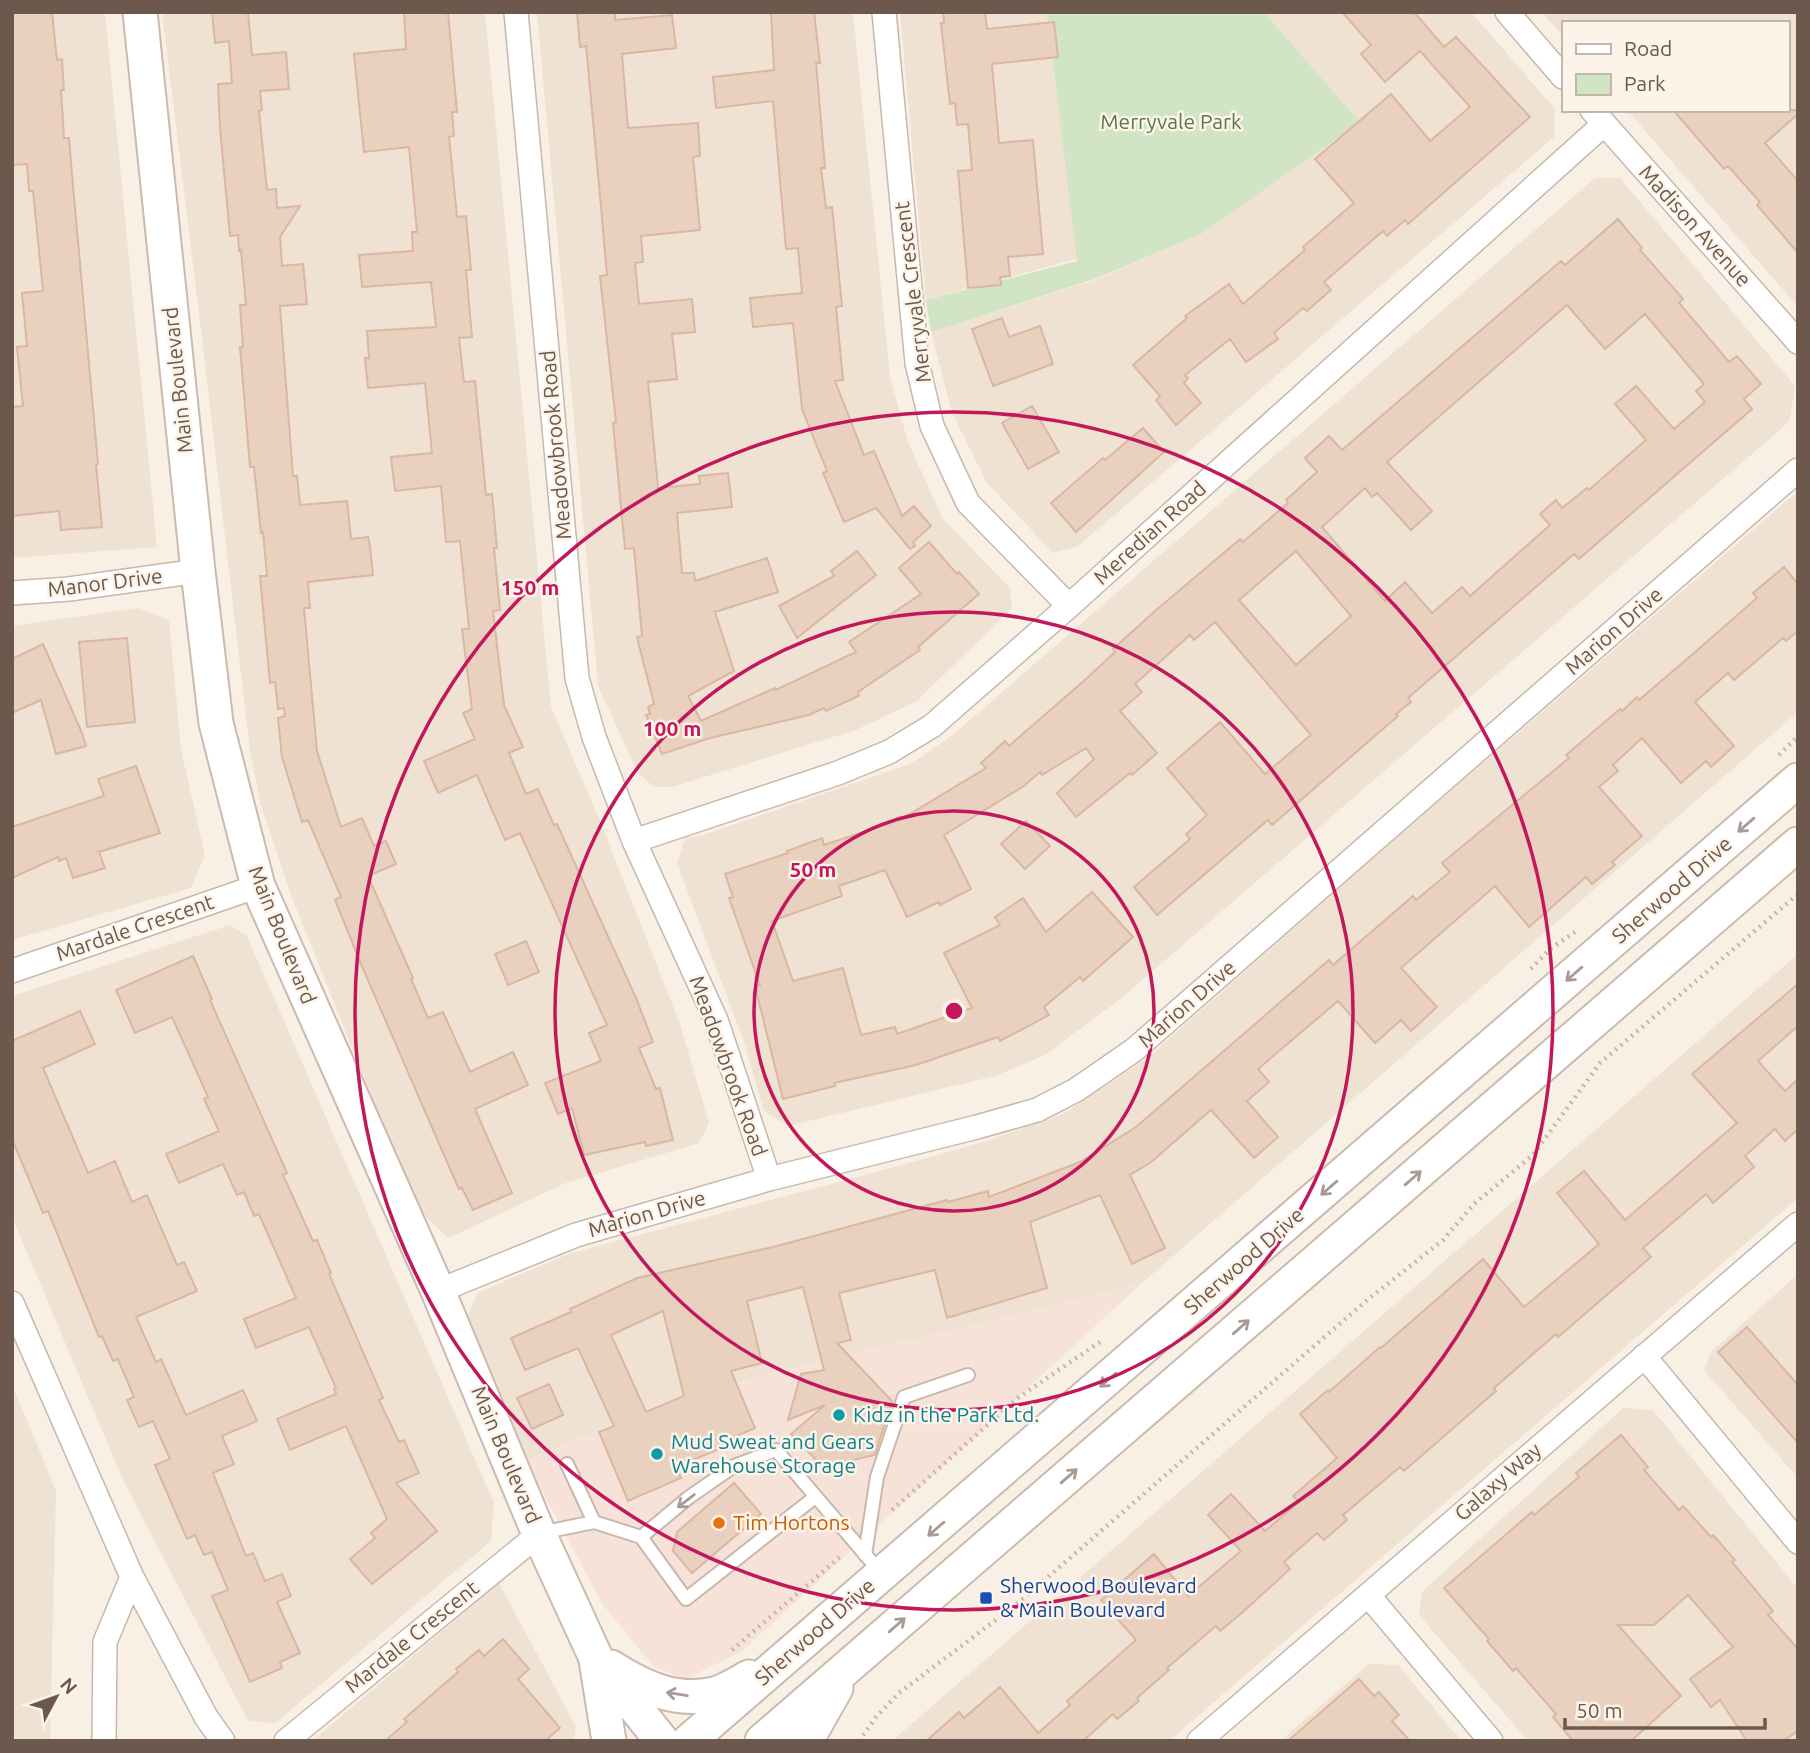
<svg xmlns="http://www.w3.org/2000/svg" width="1810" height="1753" font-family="Ubuntu,sans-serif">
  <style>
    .residential { fill: #efe2d3 }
    .commercial { fill: #f7e2d9 }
    .green { fill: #d1e4c4 }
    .building { fill: #ead0bf; stroke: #dab7a2; stroke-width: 2; fill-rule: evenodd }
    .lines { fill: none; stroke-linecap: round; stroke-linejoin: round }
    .lane-casing { stroke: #c7b8ac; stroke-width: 16 }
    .street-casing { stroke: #c7b8ac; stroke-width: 26 }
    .secondary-casing { stroke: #ccbaad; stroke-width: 37 }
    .path { stroke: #ceb3a3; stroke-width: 4.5; stroke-dasharray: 2 5; stroke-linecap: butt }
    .lane { stroke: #fff; stroke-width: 12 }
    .street { stroke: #fff; stroke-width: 23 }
    .secondary { stroke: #fff; stroke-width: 33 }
    .oneway { stroke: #a79b94 }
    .ring { fill: none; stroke: #c2185b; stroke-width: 3.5 }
    .culture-dot { fill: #0f9aa8; stroke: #fcf4e9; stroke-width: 2.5 }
    .food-dot { fill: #e8710a; stroke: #fcf4e9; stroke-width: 2.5 }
    .transit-dot { fill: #1a4fb4; stroke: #fcf4e9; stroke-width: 2.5 }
    .labels { text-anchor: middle; stroke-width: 5; stroke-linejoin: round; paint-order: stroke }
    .park-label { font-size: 21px; fill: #57774a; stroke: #fcf4e9 }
    .street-label { font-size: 21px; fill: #6d584d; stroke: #fcf4e9 }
    .culture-label { font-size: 21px; fill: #0d838f; stroke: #fcf4e9; text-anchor: start }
    .food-label { font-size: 21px; fill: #c56008; stroke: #fcf4e9; text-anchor: start }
    .transit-label { font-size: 21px; fill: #164399; stroke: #fcf4e9; text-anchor: start }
    .centre { fill: #c2185b; stroke: #fcf4e9; stroke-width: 3.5 }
    .ring-label { font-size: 21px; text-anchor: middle; font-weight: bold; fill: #c2185b; stroke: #fcf4e9; stroke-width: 5; stroke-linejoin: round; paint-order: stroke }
  </style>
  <rect width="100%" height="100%" fill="#f8f0e4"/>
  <!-- residential -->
  <path class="residential" d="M12,12H105L157,547L12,558Z
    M162,12H485L551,707L603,828L680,1024L709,1123L699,1143L563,1184L449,1238L417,1210L291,895L261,805L250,751L201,330Z
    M537,12H853L890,377L908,442L943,519L1010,588L1012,608L917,701L856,730L672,787H654L638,773L598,686Z
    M900,12H1047L1079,258L926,300Z
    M1264,12H1471L1555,109L1554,137L1077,547L1053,553L987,483L952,413L931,332L1095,280L1203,233L1360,122Z
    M1542,12H1798V307L1627,110H1787V23H1563V37Z
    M1595,178H1620L1795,386L1790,421L1119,1000L1045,1055L995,1076L788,1126L764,1111L744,1042L677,863L685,838L703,835L910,764L949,738Z
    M1798,491V712L1141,1284L680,1396L526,1461L468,1316L477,1293L571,1253L891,1168L987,1141L1065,1113L1146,1059L1370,861Z
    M139,608L169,620L181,750L205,855L191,888L12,940V626Z
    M230,925L247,936L494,1503L491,1541L275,1723L248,1721L123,1480L12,1217V996Z
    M1798,954V1198L1169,1741H892Z
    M1798,1274V1478L1704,1370L1711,1352Z
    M12,1384L56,1491L50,1741H12Z
    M1623,1408L1653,1410L1798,1589V1741H1528L1419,1615L1422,1592Z
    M499,1583L575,1725V1741H312Z
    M1369,1664L1398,1665L1461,1741H1280Z"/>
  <!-- commercial -->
  <path class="commercial" d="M1141,1284L741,1652L685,1679L654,1667L603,1605L526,1461L680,1396Z"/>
  <!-- green -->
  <path class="green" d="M1047,12H1264L1360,122L1203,233L1095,279L931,332L926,300L1077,261Z"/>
  <!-- building -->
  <path class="building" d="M12,12H52L57,60L62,59L64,90H61L64,138H69L73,186L98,464H96L102,527L61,530L59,511L12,516V407L23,406L17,347L27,346L22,293L43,291L33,191H29L27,164L12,165Z
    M212,12H248L252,55L286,52L289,89L260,91L262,110L259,111L267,190L276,189L277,208L300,206L280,237L282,266L303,264L307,304L280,306L293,476H297L300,505L347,501L351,539L368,537L370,546L373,575L308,582L310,608H304L317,751L341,827L362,818L374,846L386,841L396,864L368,876L413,978L411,979L428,1018L443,1012L470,1072L513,1052L528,1085L475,1109L512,1193L473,1210L462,1188L459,1189L447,1162L361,964L335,900L341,897L308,820L302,822L282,757L278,718L285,716L284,708L278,709L275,682L270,683L260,576H267L263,532L261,533L254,467H250L240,347H243L240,305H246L241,250L239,251L238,235L230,236L220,128L218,84L232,83L229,41L215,43Z
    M404,12H448L457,112H452L454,136L449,137L457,217L466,216L471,270H466L472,337L459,338L464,382L475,381L486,495L492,494L497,548H494L500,610L493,611L504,705L523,747L509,753L526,794L538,789L554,825L557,824L636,998L653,1042L639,1048L656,1089L660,1088L673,1140L646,1146L645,1142L584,1155L572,1108L558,1114L545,1083L601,1061L589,1033L607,1025L520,833L505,840L477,775L438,793L424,761L475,739L463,713L472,709L462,629H469L460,541L446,542L441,486L395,491L391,457L432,453L425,383L368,388L365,358H369L367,331L436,327L431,282L362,287L359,255L413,251L412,232H417L409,147L364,152L354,54L406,49Z
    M577,12H615V20L672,15L676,48L622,54L628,128L698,123L700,156L693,157L700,230L641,236L643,262L635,263L639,304L692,299L695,332L672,334L677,379L648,382L658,488L700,484L699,476L728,473L732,507L677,513L682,573H694L695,581L767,558L778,592L715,612L734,671L688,696L701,721L775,688L776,690L856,652L849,642L921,594L899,568L929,542L957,574L959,572L979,594L918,647L920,650L858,692L859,696L826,711L824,708L809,715L710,738L662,754L646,715L650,714L648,707L654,704L637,637L642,636L634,548L625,549L613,423L616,422L600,276L607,275L600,196L586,46L580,47Z
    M771,12H814L820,63H816L825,168H821L826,208L832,207L842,306L836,307L843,380L835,381L864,455L874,451L902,516L914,506L931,526L913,542L915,546L910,549L876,508L844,522L823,473L827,471L802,409L793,323L753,327L750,298L802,293L798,248L786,249L773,101L716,108L713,77L774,70Z
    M943,12H985L987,29L1054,22L1058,57L992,64L999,143L1033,140L1043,254L1008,257L1010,276L1000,277L1001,285L968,288L958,171L972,170L968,124L957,125L955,103L950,104L941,23H944Z
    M1342,12H1414L1444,47L1456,37L1530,117L1408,224L1405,220L1387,236L1383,231L1324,282L1331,290L1307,311L1303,308L1274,333L1278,339L1246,362L1230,339L1185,375L1188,378L1184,383L1201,403L1176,425L1156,400L1160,396L1133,365L1187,318L1185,316L1229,284L1243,304L1305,250L1303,247L1354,203L1315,159L1391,94L1430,141L1470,107L1420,51L1385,82L1361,54L1371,45Z
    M1673,110H1798V114L1765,143L1798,181V253L1757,205L1760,202L1728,166L1724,169Z
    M1618,219L1642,248L1640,250L1683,299L1679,303L1729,362L1737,356L1761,384L1744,399L1752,409L1579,559L1574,554L1408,698L1411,702L1396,714L1398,716L1272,825L1268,820L1157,915L1134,887L1190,839L1186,834L1207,815L1167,768L1220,722L1265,774L1311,735L1215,622L1194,640L1190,635L1135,684L1142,692L1120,711L1157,753L1132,775L1130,773L1076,817L1057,793L1094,759L1086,748L1042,775L1040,772L1024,786L944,835L971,889L940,905L939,902L907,917L885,870L839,886L842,896L772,921L793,981L843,968L861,1035L895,1027L897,1034L972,1008L944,953L1000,925L995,917L1023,898L1046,932L1092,892L1133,937L1083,981L1080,977L1044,1007L1049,1015L1000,1041L998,1037L916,1065L834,1083L835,1086L783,1099L755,986L760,985L729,898L733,897L725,874L788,853L787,851L822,838L824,845L900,820L986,768L981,763L1005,741L1009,746L1086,679L1115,652L1113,649L1154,612L1240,539L1243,542L1288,503L1286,500L1317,472L1305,458L1329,436L1342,450L1561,261L1565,265ZM1567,305L1605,349L1645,314L1704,384L1696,391L1705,402L1674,429L1636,386L1615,404L1646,440L1589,490L1587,488L1562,508L1556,500L1540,514L1550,525L1470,596L1462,587L1432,613L1405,582L1385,601L1322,527L1365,488L1372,497L1377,493L1411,530L1432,511L1387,462ZM1296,551L1351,616L1296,665L1239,600Z
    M1002,318L1009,337L1040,326L1053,364L993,386L972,329Z
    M1032,406L1059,452L1028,469L1002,423Z
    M1143,428L1164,452L1076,532L1051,503L1103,458L1105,460Z
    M857,551L876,575L797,638L779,606L834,576L831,571Z
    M1784,567L1798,584V631L1786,641L1783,638L1734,680L1728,673L1695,702L1734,746L1711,767L1706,761L1681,783L1642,738L1613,765L1618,771L1599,787L1642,836L1612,862L1615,865L1592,884L1586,877L1529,927L1495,886L1401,968L1437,1007L1411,1031L1401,1020L1375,1043L1338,1001L1258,1069L1269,1082L1247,1101L1278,1137L1254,1158L1211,1110L1150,1163L1130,1175L1165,1248L1132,1264L1100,1195L1030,1222L1047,1288L947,1318L935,1270L839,1293L851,1340L837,1343L892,1401L875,1455L823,1467L791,1434L825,1405L788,1420L801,1374L824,1370L803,1287L747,1301L762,1363L731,1371L755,1428L734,1437L736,1442L676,1467L681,1478L628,1501L599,1432L614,1426L578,1348L525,1370L511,1338L571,1312L570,1309L637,1278L777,1246L947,1200L948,1202L988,1191L989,1197L1080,1162L1136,1127L1329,960L1333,965L1413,896L1416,900L1450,872L1442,863L1569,758L1566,755L1620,709L1622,711L1637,697L1639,700L1694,653L1757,598L1753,593ZM663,1311L684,1396L646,1412L611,1335Z
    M127,638L135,722L87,727L79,642Z
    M43,644L82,733L86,746L56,754L41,700L12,713V659Z
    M136,766L160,833L99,852L105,868L73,878L66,858L59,861L58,857L12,878V827L104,796L98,779Z
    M1026,821L1050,846L1025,869L1001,844Z
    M526,941L539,972L508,985L495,954Z
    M193,956L212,999L210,1000L287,1173L283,1175L313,1241L317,1240L331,1273L329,1274L383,1398L379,1400L399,1442L404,1440L419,1473L396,1483L437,1531L372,1584L350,1559L375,1538L371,1533L387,1519L346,1426L290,1450L277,1419L336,1394L334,1389L336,1388L309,1327L256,1348L244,1319L296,1298L259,1214L254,1216L244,1192L237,1195L223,1164L179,1183L166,1154L219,1131L204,1099L208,1097L172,1017L135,1033L116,990Z
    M1798,984V1026L1758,1061L1785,1091L1798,1079V1129L1785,1141L1775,1129L1745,1156L1754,1167L1713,1203L1706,1194L1643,1248L1651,1257L1558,1337L1556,1334L1494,1388L1496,1391L1404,1471L1400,1467L1343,1515L1347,1520L1324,1540L1317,1533L1284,1562L1290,1569L1244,1611L1220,1631L1216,1626L1167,1668L1169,1670L1137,1698L1139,1701L1117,1719L1113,1714L1083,1741H926L959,1712L964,1718L1000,1687L1038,1733L1070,1705L1067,1701L1136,1640L1101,1600L1154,1554L1188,1596L1241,1551L1208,1515L1231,1494L1265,1531L1299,1502L1293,1496L1337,1458L1300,1414L1328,1390L1329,1392L1380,1347L1381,1348L1483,1259L1524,1307L1599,1244L1557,1193L1584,1171L1625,1220L1737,1123L1692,1074Z
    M80,1011L95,1044L43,1068L88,1173L115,1161L132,1202L147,1195L177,1265L184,1262L197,1291L136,1317L156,1362L161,1359L186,1415L243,1390L257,1421L222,1436L234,1464L213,1473L246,1556L253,1553L265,1581L282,1574L291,1596L277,1602L300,1653L280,1662L282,1668L250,1682L212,1596L228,1590L212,1552L204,1555L195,1535L187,1539L155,1465L170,1459L153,1421L139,1427L127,1400L134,1397L118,1359L113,1361L102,1336L99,1337L48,1211L43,1213L12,1139V1041Z
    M1747,1327L1798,1385V1443L1718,1352Z
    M549,1384L563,1415L532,1429L517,1398Z
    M1621,1435L1648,1467L1644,1470L1679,1510L1683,1506L1711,1537L1713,1535L1735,1560L1732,1562L1773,1611L1768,1615L1798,1649V1731L1783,1741H1747L1720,1700L1711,1707L1690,1679L1733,1647L1688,1595L1654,1625H1618L1681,1696L1631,1741H1573L1553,1717L1556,1714L1516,1668L1513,1671L1487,1641L1489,1639L1444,1588L1532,1512L1534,1515L1579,1477L1576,1473Z
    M734,1483L761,1514L692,1573L673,1551L677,1532Z
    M503,1639L529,1669L518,1679L560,1728L545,1741H385L407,1722L404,1719L458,1672L456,1669L479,1650L484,1656Z
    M1359,1679L1374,1696L1379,1692L1399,1715L1392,1721L1410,1741H1288Z"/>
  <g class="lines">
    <!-- lane casing -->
    <g class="lane-casing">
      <path id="lane" d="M567,1464L594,1522
        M540,1533L594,1522L641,1537L686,1599L815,1497
        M641,1537L688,1498L734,1466L776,1450L882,1574
        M865,1555L877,1477L904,1397L968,1375"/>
    </g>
    <!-- street casing -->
    <g class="street-casing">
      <path id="street" d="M516,12L577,678L594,737L634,841L716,1020L769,1179
        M884,12L917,363L932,426L968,503L1069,606
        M1507,12L1563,77
        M1592,110L1798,342
        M12,593L69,589L198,571
        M634,841L838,773L889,752L932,726L1069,606L1604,124
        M12,971L258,886
        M438,1291L576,1235L769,1179L977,1127L1037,1110L1076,1090L1134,1050L1798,470
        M12,1303L132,1577L206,1717L223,1741
        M1644,1356L1798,1542
        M1368,1595L1491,1741
        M104,1741L105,1642L132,1577
        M286,1741L539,1534
        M1199,1741L1798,1224"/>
    </g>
    <!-- secondary casing -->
    <g class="secondary-casing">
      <path id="secondary" d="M140,12L198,571L216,723L258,886L438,1291L539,1534L596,1658L662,1741
        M596,1660L609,1741
        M611,1667C642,1687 676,1703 714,1694C726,1691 738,1683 749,1677
        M689,1741L1798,780
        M762,1741L1798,844
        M806,1741L836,1688"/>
    </g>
    <!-- path -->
    <path class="path" d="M1779,755L1798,736
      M1531,969L1550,949L1575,932
      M892,1510L1019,1397L1100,1342
      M732,1650L841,1556
      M859,1741L876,1717L899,1693L1017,1604L1366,1301L1443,1240L1474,1204L1533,1155L1600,1063L1798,894"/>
    <!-- lane -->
    <use href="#lane" class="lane"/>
    <!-- street -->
    <use href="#street" class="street"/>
    <!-- secondary -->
    <use href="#secondary" class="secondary"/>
  </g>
  <!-- one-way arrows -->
  <defs><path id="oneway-shaft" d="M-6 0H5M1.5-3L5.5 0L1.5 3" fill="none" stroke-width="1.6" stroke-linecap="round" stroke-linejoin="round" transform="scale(1.75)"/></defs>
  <g class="oneway">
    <use href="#oneway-shaft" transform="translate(1746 825) rotate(139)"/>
    <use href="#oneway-shaft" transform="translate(1574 974) rotate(139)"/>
    <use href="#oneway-shaft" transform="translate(1413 1178) rotate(-41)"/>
    <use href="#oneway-shaft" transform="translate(1329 1188) rotate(139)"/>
    <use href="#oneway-shaft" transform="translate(1241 1327) rotate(-41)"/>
    <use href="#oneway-shaft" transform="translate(1108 1380) rotate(139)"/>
    <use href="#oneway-shaft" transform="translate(1069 1476) rotate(-41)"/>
    <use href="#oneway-shaft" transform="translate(686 1501) rotate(142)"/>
    <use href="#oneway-shaft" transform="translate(936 1529) rotate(139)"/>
    <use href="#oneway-shaft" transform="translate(897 1625) rotate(-41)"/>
    <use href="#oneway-shaft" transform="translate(677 1694) rotate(-171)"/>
  </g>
  <!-- distance rings -->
  <g class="ring">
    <circle cx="954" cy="1011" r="200"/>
    <circle cx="954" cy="1011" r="399"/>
    <circle cx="954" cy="1011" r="599"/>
  </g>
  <!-- markers -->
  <g class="culture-dot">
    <circle cx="839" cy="1415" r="7"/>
    <circle cx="657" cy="1454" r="7"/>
  </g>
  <circle class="food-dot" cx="719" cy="1523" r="7"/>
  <rect class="transit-dot" x="979" y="1591" width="14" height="14" rx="3.5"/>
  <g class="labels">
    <!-- park labels -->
    <g class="park-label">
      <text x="1171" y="129">Merryvale Park</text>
    </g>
    <!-- street labels -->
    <g class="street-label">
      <text transform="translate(1695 226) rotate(48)" y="7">Madison Avenue</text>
      <text transform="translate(913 292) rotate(-97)" y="7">Merryvale Crescent</text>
      <text transform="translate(178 380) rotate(-96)" y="7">Main Boulevard</text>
      <text transform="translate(556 445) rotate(-95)" y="7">Meadowbrook Road</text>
      <text transform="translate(1150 533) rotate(-42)" y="7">Meredian Road</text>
      <text transform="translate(105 583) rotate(-7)" y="7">Manor Drive</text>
      <text transform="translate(1614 631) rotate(-41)" y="7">Marion Drive</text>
      <text transform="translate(1672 890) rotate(-41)" y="7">Sherwood Drive</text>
      <text transform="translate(135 928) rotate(-19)" y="7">Mardale Crescent</text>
      <text transform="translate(282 935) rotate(68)" y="7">Main Boulevard</text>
      <text transform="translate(1187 1004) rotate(-41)" y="7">Marion Drive</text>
      <text transform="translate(728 1066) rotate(70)" y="7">Meadowbrook Road</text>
      <text transform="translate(647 1214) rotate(-16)" y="7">Marion Drive</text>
      <text transform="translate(1244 1261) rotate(-41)" y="7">Sherwood Drive</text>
      <text transform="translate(506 1455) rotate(67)" y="7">Main Boulevard</text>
      <text transform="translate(1498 1482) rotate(-41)" y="7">Galaxy Way</text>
      <text transform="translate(815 1632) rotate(-41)" y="7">Sherwood Drive</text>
      <text transform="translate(412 1637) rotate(-39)" y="7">Mardale Crescent</text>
    </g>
    <!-- culture labels -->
    <g class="culture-label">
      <text x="853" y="1422">Kidz in the Park Ltd.</text>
      <text x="671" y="1449">Mud Sweat and Gears<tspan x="671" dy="24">Warehouse Storage</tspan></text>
    </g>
    <!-- food labels -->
    <g class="food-label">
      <text x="733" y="1530">Tim Hortons</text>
    </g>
    <!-- transit labels -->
    <g class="transit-label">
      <text x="1000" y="1593">Sherwood Boulevard<tspan x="1000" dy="24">&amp; Main Boulevard</tspan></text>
    </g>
  </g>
  <circle cx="954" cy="1011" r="10" class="centre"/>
  <g class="ring-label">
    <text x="530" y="595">150 m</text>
    <text x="672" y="736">100 m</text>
    <text x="813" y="877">50 m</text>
  </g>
  <!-- border -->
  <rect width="1810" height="1753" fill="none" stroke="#6d584d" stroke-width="28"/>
  <!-- legend -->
  <rect x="1562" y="21" width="228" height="91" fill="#fcf4e9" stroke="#c3b6ab" stroke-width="2"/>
  <rect x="1576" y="44" width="35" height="10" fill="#ffffff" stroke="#c3b6ab" stroke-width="2"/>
  <text x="1624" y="56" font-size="21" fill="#6d584d">Road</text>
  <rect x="1576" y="74" width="35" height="21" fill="#d1e4c4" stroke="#c3b6ab" stroke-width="2"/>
  <text x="1624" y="91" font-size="21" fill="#6d584d">Park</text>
  <!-- north arrow -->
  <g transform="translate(56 1697) rotate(49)" stroke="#fcf4e9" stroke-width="5" paint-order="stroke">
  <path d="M0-5L12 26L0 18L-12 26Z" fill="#6d584d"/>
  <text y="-10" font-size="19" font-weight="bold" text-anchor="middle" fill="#6d584d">N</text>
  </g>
  <!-- scale -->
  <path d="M1565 1718v10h200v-10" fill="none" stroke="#6d584d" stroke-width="3.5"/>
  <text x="1576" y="1718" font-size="21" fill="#6d584d" stroke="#fcf4e9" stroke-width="5" paint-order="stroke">50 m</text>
</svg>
